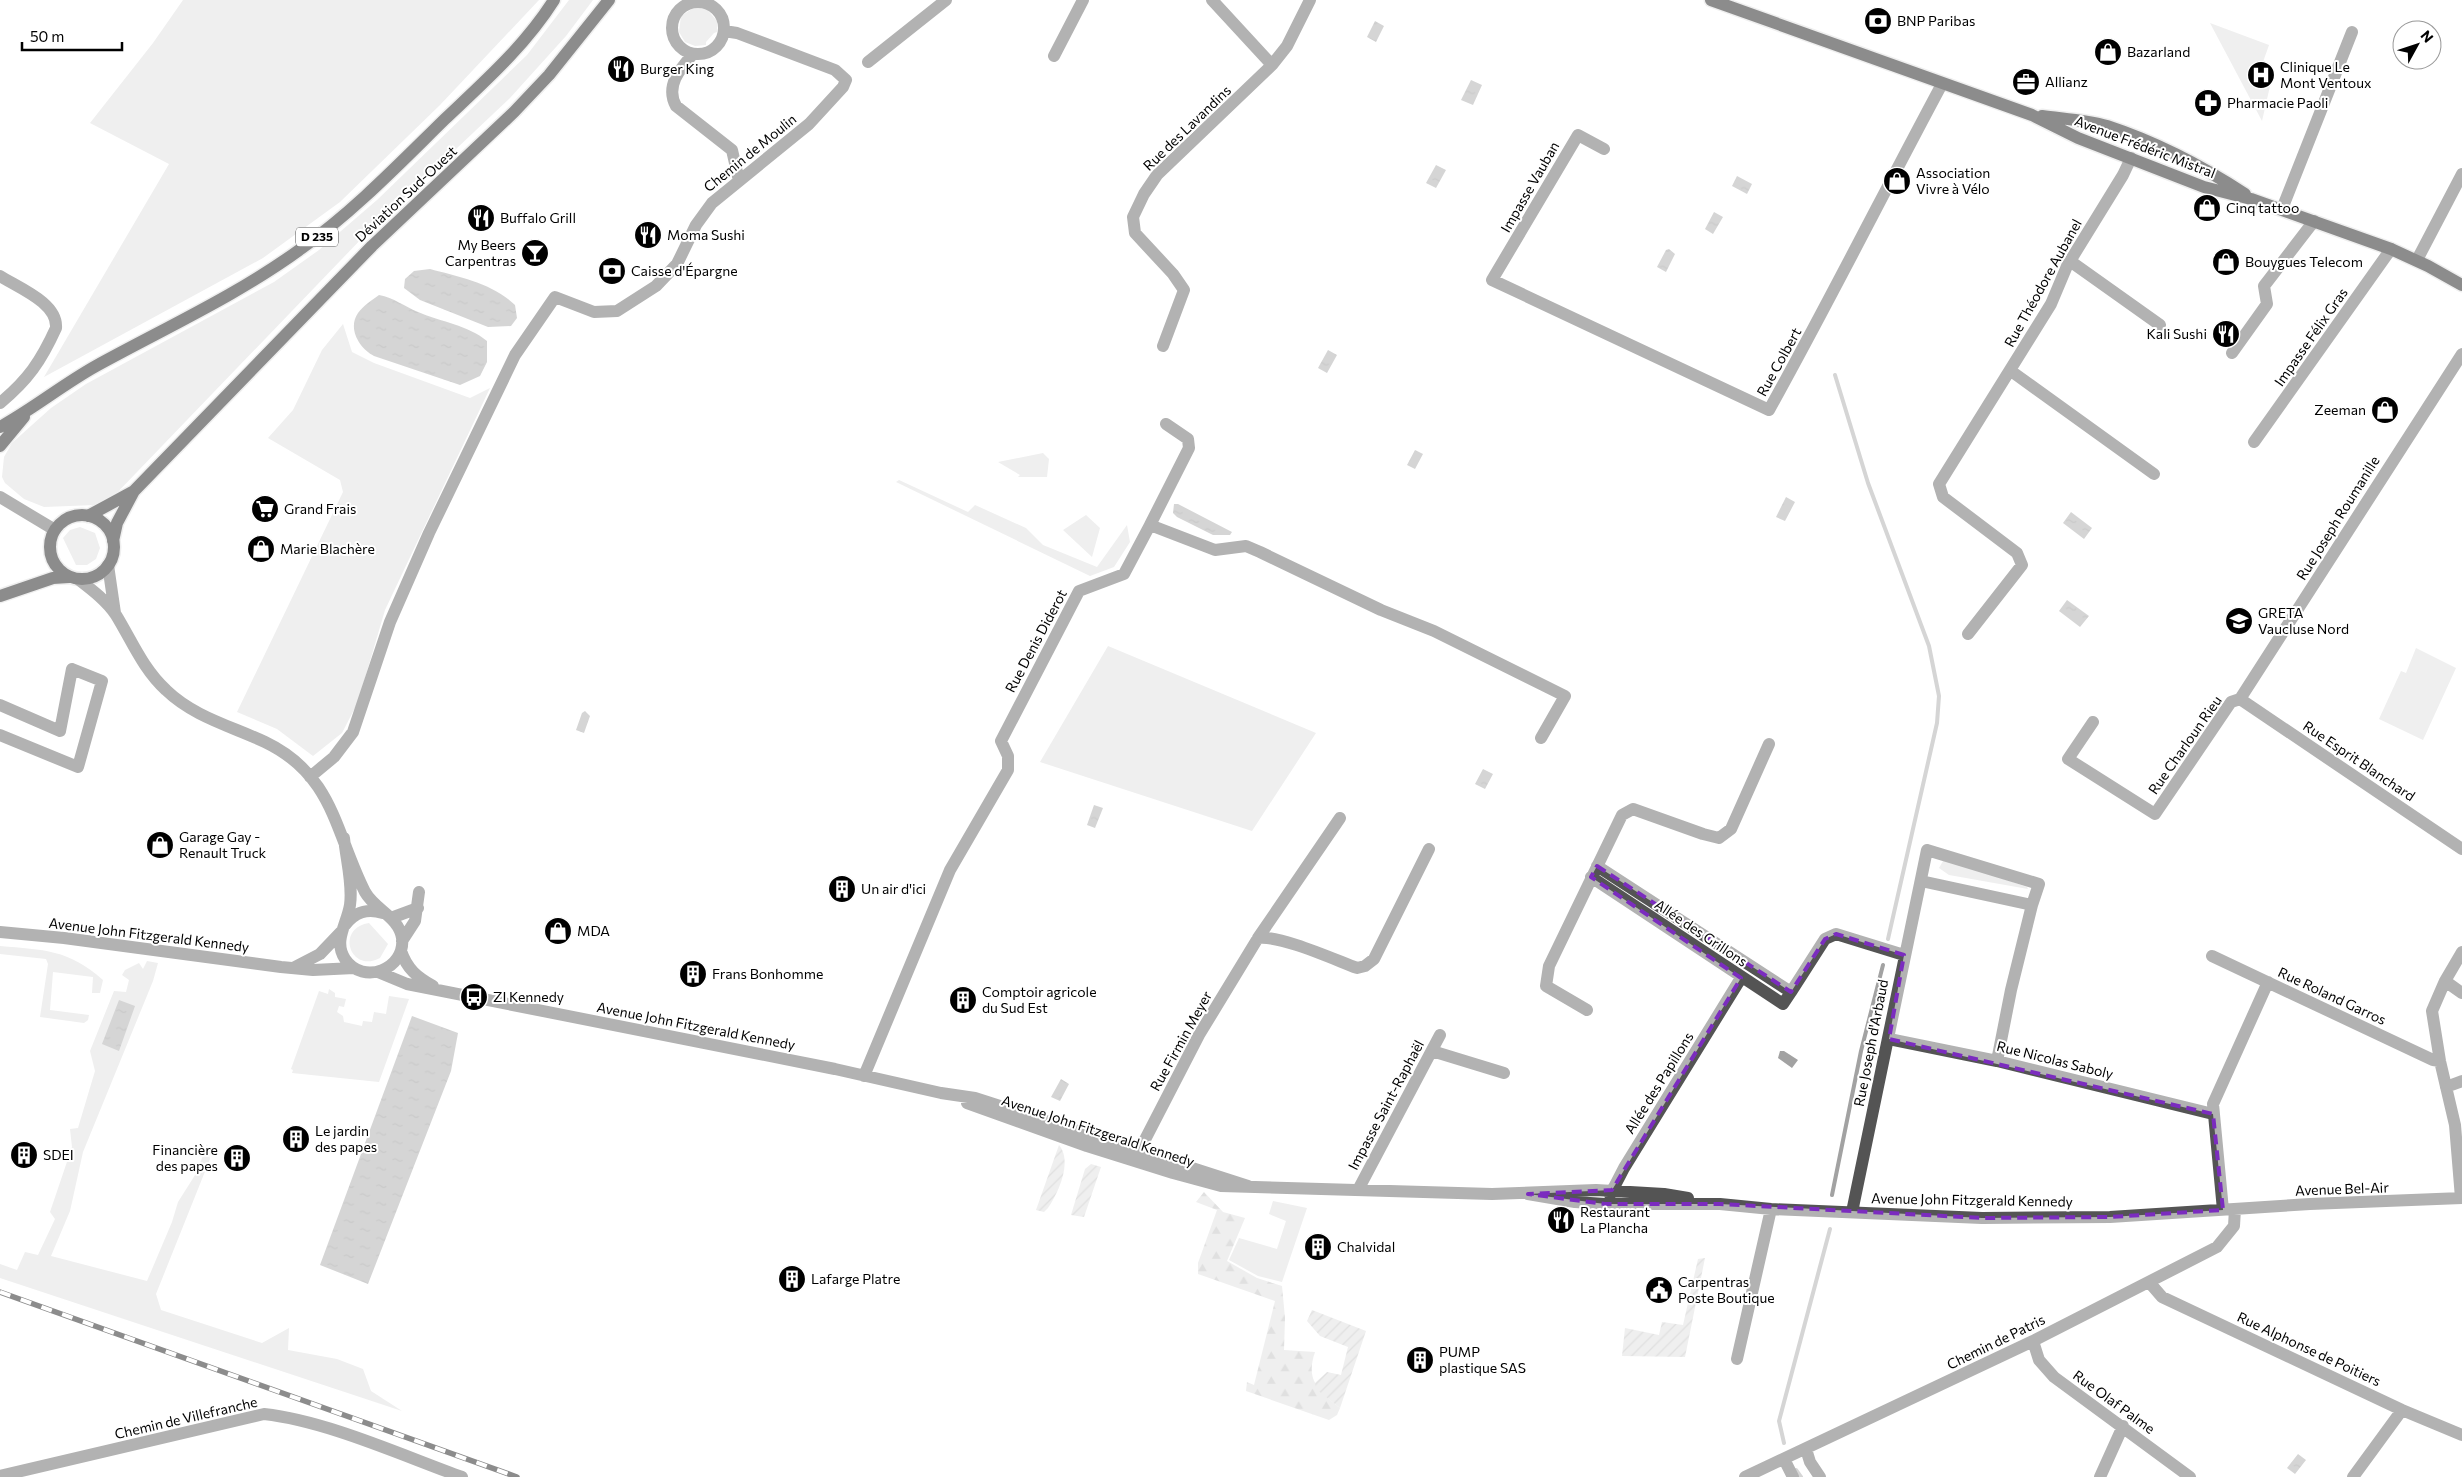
<svg xmlns="http://www.w3.org/2000/svg" width="2462" height="1477" font-family="Commissioner,sans-serif">
  <style>
    .grass { fill: #dbdbdb }
    .forest { fill: url(#forest-firs) }
    .garden { fill: url(#garden-furrows) }
    .water { fill: url(#water-ripples) }
    .lines { fill: none; stroke-linecap: round; stroke-linejoin: round }
    .stream { stroke: #a2a2a2; stroke-width: 4 }
    .major-casing { stroke: #dbdbdb; stroke-width: 15 }
    .minor { stroke: #545454; stroke-width: 12 }
    .major { stroke: #000; stroke-width: 12 }
    .rail-casing { stroke: #000; stroke-width: 5.5 }
    .rail { stroke: #fff; stroke-width: 4; stroke-dasharray: 11; stroke-linecap: butt }
    .marked { fill: none; stroke: #7b2cbf; stroke-width: 4; stroke-dasharray: 10 6; stroke-linejoin: round }
    .labels { text-anchor: middle; stroke-width: 4; stroke-linejoin: round; paint-order: stroke }
    .shield { fill: #fff; stroke: #4c4c4c; stroke-width: 1 }
    .shield-label { font-size: 12px; font-weight: bold; fill: #000 }
    .poi-label { font-size: 14px; fill: #000; stroke: #fff; text-anchor: start }
    .street-label { font-size: 14px; fill: #000; stroke: #fff }
  </style>
  <defs>
    <pattern id="forest-firs" width="22" height="20" patternUnits="userSpaceOnUse" patternTransform="scale(1.25)"><rect width="22" height="20" fill="#dbdbdb"/><path d="M5 1l3.5 6h-7zM16 11l3.5 6h-7z" fill="#bababa"/></pattern>
    <pattern id="garden-furrows" width="10" height="10" patternUnits="userSpaceOnUse" patternTransform="scale(1.25)"><rect width="10" height="10" fill="#dbdbdb"/><path d="M-1 1l2-2M0 10L10 0M9 11l2-2" fill="none" stroke="#bababa"/></pattern>
    <pattern id="water-ripples" width="26" height="14" patternUnits="userSpaceOnUse" patternTransform="scale(1.25)"><rect width="26" height="14" fill="#a2a2a2"/><path d="M2 4q2-2 4 0t4 0M15 11q2-2 4 0t4 0" fill="none" stroke="#8a8a8a"/></pattern>
  </defs>
  <rect width="100%" height="100%" fill="#fff"/>
  <!-- grass -->
  <path class="grass" d="M183,0H539L440,105L340,202L263,258L44,377L169,164L90,123L153,43Z
    M569,0H593L566,36L510,98L366,234L112,498L95,505L44,507L24,499L5,483L2,477L4,457L12,443L32,425L51,408L86,384L274,282L319,250L377,200L527,55Z
    M695,7L706,8L717,21V32L714,33L706,42V45L695,46L685,42L679,32L681,16Z
    M2210,23L2269,45L2263,62L2270,86L2262,121Z
    M343,324L352,352L374,363L470,398L490,388L385,610L358,702L342,733L313,756L277,729L237,712L343,492L340,480L268,438L293,410L322,350Z
    M1043,453L1049,459L1047,477H1018L1020,475L998,462Z
    M899,480L968,512L975,505L1026,528L1043,545L1097,567L1127,525L1130,542L1114,567L1090,576L896,482Z
    M1086,515L1100,528L1092,557L1063,530Z
    M80,527L95,533L100,548L96,559L87,565H76L63,538L70,530Z
    M1108,646L1316,733L1252,831L1040,762Z
    M2416,648L2456,668L2423,740L2379,719L2401,671L2406,673Z
    M1948,860L2027,887L2028,889L1949,875L1939,868L1943,861Z
    M369,923L388,944L380,958C350,974 335,928 369,923Z
    M0,946C44,950 68,949 103,980L100,993H92L93,977L53,972L50,1010L89,1015L88,1020L84,1023L40,1017L48,964L46,959L0,954Z
    M147,961L158,963L153,981L83,1152L70,1211L51,1256L147,1281L172,1222L178,1202L197,1172L207,1144L210,1159L156,1294L161,1310L262,1343L289,1328L288,1350L337,1359L363,1369L371,1391L402,1411L0,1278V1264L17,1270L25,1252L38,1255L55,1219L50,1212L72,1147L70,1129L78,1128L95,1071L90,1051L114,991L126,992L129,980L122,975L125,970L139,963L143,969Z
    M329,989L335,993V997L346,999L344,1007L339,1006L337,1012L343,1016L344,1022L362,1026L363,1021L372,1022L374,1012L386,1014L389,996L409,999L379,1082L292,1073L293,1070L291,1069L319,991L328,994Z
    M1273,1201L1307,1208L1282,1282L1258,1276L1229,1260L1239,1238L1277,1249L1286,1221L1269,1214Z"/>
  <!-- forest -->
  <path class="forest" d="M1204,1192L1223,1212L1245,1218L1227,1261L1257,1278L1282,1286L1285,1318L1284,1350L1315,1352C1305,1381 1319,1391 1340,1408L1337,1415L1329,1420L1246,1391L1247,1382L1254,1385L1275,1301L1198,1274V1263L1217,1210L1196,1202Z"/>
  <!-- garden -->
  <path class="garden" d="M1059,1145C1073,1162 1058,1193 1048,1208L1044,1212L1036,1210Z
    M1091,1164L1101,1167L1084,1217L1071,1215L1085,1169Z
    M1705,1258L1685,1357L1622,1356L1625,1328L1659,1335L1662,1322L1683,1325L1698,1259Z
    M1312,1310L1366,1331L1340,1408L1316,1389L1315,1383L1327,1372L1341,1375L1348,1347L1320,1336L1307,1321Z"/>
  <!-- water -->
  <path class="water" d="M1375,21L1384,26L1376,42L1367,37Z
    M1471,80L1482,85L1473,105L1461,100Z
    M1436,165L1446,170L1436,188L1426,183Z
    M1737,176L1752,184L1747,194L1732,186Z
    M1714,212L1723,217L1713,234L1705,229Z
    M1669,249L1675,254L1666,272L1657,267L1666,250Z
    M430,269C460,277 492,283 515,305L517,318L511,326L488,327L420,300L404,288L405,279L414,271Z
    M379,295C394,298 404,306 418,312C441,322 468,325 487,341V362L480,376L460,385L374,356C360,349 347,329 358,313C363,306 372,300 379,295Z
    M1328,350L1337,355L1327,373L1318,368Z
    M1415,450L1423,454L1415,469L1407,465Z
    M1786,497L1795,502L1785,521L1776,517Z
    M1174,504H1178L1232,532L1230,535H1213L1177,517L1173,513Z
    M2071,512L2092,528L2084,539L2063,523Z
    M2067,600L2089,616L2080,627L2059,611Z
    M585,711L590,716L584,733L576,730L582,713Z
    M1483,769L1493,774L1485,789L1475,784Z
    M1094,805L1103,808L1095,828L1087,825Z
    M119,1000L135,1006L119,1051L102,1044Z
    M412,1016L458,1033L451,1071L368,1284L320,1265Z
    M1780,1051H1784L1798,1060L1792,1068L1778,1058Z
    M1061,1079L1069,1084L1060,1101L1051,1097Z
    M2298,1454L2306,1460L2295,1474L2287,1468Z"/>
  <g class="lines">
    <!-- stream -->
    <path class="stream" d="M1835,375L1868,483L1929,646L1939,696L1937,723L1888,939
      M1832,1195L1861,1051L1883,965
      M1784,1443L1779,1421L1830,1229
      M1796,1470L1801,1477"/>
    <!-- major casing -->
    <g class="major-casing">
      <path id="major" d="M1711,0L2032,115L2078,138L2204,187L2251,199L2391,249L2428,266L2462,285
        M2042,116C2064,119 2086,120 2107,126C2156,142 2202,166 2245,194
        M0,427C33,409 62,385 96,366C165,328 238,295 302,248C354,211 399,164 445,119C484,82 525,46 554,0
        M0,446L24,417
        M50 547a32 32 0 1 1 64 0a32 32 0 1 1-64 0Z
        M88,516L134,491L372,246L514,112L549,75L609,0
        M113,541L117,523L134,491
        M0,596L53,578L69,577"/>
    </g>
    <!-- minor -->
    <path class="minor" d="M672 28a26 26 0 1 1 52 0a26 26 0 1 1-52 0Z
      M693,54C680,69 665,86 676,106L732,150L739,181
      M1054,56L1083,0
      M868,62L946,0
      M1272,65L1287,46L1310,0
      M1604,149L1578,135L1492,280L1769,410C1829,302 1884,192 1942,84
      M2282,209L2352,32
      M2417,260L2462,174
      M2070,261L2160,325
      M0,276C19,288 58,303 56,328C41,361 28,380 0,403
      M1163,346L1184,290L1173,274L1135,233L1133,217L1144,194L1157,175L1272,65L1212,0
      M2232,353L2267,304L2264,286L2314,221
      M2011,371L2154,474
      M2254,442L2391,249
      M0,497L55,530
      M1150,525L1189,448L1188,439L1166,424
      M108,565L115,613
      M78,579C91,589 107,601 116,615C132,641 143,669 166,690C194,717 231,726 265,742C334,775 335,833 365,892C375,910 399,917 402,938C406,969 363,986 345,959C333,941 347,924 350,905C353,884 346,859 344,838
      M1968,634L2022,565L2017,553L1943,497L1939,484L2051,304L2067,266L2123,175L2131,158
      M2240,699L2462,354
      M2240,699L2462,849
      M0,705L60,731L72,669L102,681L78,767L0,735
      M2093,722L2068,759L2155,814L2231,702L2240,699
      M310,777L334,757L353,732L390,622L429,533L515,355L555,297L594,312L617,311L656,286L677,264L696,225L712,203L809,124L843,87L846,80L835,70L737,33L724,31
      M1591,877L1783,1004L1791,992L1597,866
      M1921,881L2032,905L2011,990L1997,1061
      M391,918L418,908
      M345,925C355,912 367,908 383,913
      M0,932L64,938L281,967L313,970L354,968
      M1258,938L1340,818
      M402,941L415,921L419,892
      M401,951C407,969 417,977 433,986
      M2212,956L2433,1060L2440,1061
      M293,968L320,954L341,932
      M378,972L407,984L835,1069L941,1093L975,1098L1248,1186
      M2445,981L2462,993
      M1791,992L1825,939L1836,934L1904,955
      M1587,1010L1546,986L1549,966L1622,815L1633,809L1703,834L1719,838L1731,829L1769,744
      M1889,1039L1997,1061L2213,1114
      M1432,1051L1504,1073
      M864,1076L950,870L1008,770V756L1001,741L1079,591L1124,574L1150,525L1215,550L1246,546L1260,552L1381,610L1434,631L1565,696L1541,738
      M2446,1087L2462,1081
      M967,1103L1087,1146L1173,1173L1221,1186L1492,1194L1596,1190L1664,1194L1688,1198
      M1135,1159L1199,1035L1258,938C1280,935 1333,959 1357,968L1365,966L1374,959L1429,849
      M1358,1190L1440,1035
      M1528,1194L1575,1202L1605,1204H1720L1771,1209L1982,1218L2110,1217L2310,1204L2462,1198
      M1610,1195L1624,1168L1741,978
      M2461,1198L2455,1125L2440,1061L2432,1011L2445,981L2462,952
      M2223,1210L2213,1104L2268,982
      M1852,1212L1927,850L2039,884L2032,905
      M2149,1282L2162,1297L2402,1410L2462,1435
      M2033,1341L2039,1360L2054,1377L2190,1477
      M1737,1359L1771,1209
      M1806,1449L1810,1462L1820,1477
      M1784,1459L1793,1477
      M0,1476L264,1414C327,1421 401,1455 462,1477
      M1745,1477L2033,1341L2217,1247L2234,1226L2235,1209
      M2100,1477L2123,1426
      M2353,1477L2402,1410"/>
    <!-- major -->
    <use href="#major" class="major"/>
    <!-- rail casing -->
    <g class="rail-casing">
      <path id="rail" d="M0,1292L517,1477"/>
    </g>
    <!-- rail -->
    <use href="#rail" class="rail"/>
  </g>
  <!-- marked area -->
  <path d="M0 0H2462V1477H0ZM1597,866L1791,992L1825,939L1836,934L1904,955L1889,1039L2213,1114L2223,1210L2110,1217L1982,1218L1720,1204H1605L1528,1194L1612,1190L1741,978L1591,877Z" fill="#fff" fill-opacity=".55" fill-rule="evenodd"/>
  <path class="marked" d="M1597,866L1791,992L1825,939L1836,934L1904,955L1889,1039L2213,1114L2223,1210L2110,1217L1982,1218L1720,1204H1605L1528,1194L1612,1190L1741,978L1591,877Z"/>
  <!-- icons -->
  <defs>
    <g id="bank-disc" transform="scale(1.4375)"><circle r="9.5" fill="#000" stroke="#fff"/><path d="M-6-4H6V4H-6ZM0-2.3a2.3 2.3 0 1 0 0 4.6a2.3 2.3 0 1 0 0-4.6Z" fill="#fff"/></g>
    <g id="shop-disc" transform="scale(1.4375)"><circle r="9.5" fill="#000" stroke="#fff"/><path d="M-5-2.5h2.3a2.7 3.5 0 0 1 5.4 0H5L5.5 6h-11ZM-1.5-2.5h3a1.5 2.3 0 0 0-3 0Z" fill="#fff"/></g>
    <g id="restaurant-disc" transform="scale(1.4375)"><circle r="9.5" fill="#000" stroke="#fff"/><path d="M-5-6h1v4h1v-4h1v4h1v-4h1v5L-1.5 .5V6h-2V.5L-5-1ZM5-6V6H3V1.5H1.5Q1.5-4 5-6Z" fill="#fff"/></g>
    <g id="hospital-disc" transform="scale(1.4375)"><circle r="9.5" fill="#000" stroke="#fff"/><path d="M-5-5h3v3.5h4V-5h3V5h-3V1.5h-4V5h-3Z" fill="#fff"/></g>
    <g id="office-disc" transform="scale(1.4375)"><circle r="9.5" fill="#000" stroke="#fff"/><path d="M-6-3h4V-5.5h4V-3h4V5H-6ZM-1-4.5V-3h2v-1.5ZM-6 0V1H6V0Z" fill="#fff"/></g>
    <g id="pharmacy-disc" transform="scale(1.4375)"><circle r="9.5" fill="#000" stroke="#fff"/><path d="M-2-6h4v4h4v4h-4v4h-4v-4h-4v-4h4Z" fill="#fff"/></g>
    <g id="bar-disc" transform="scale(1.4375)"><circle r="9.5" fill="#000" stroke="#fff"/><path d="M-6-5H6L.8 .8V4.5H3.5V6h-7V4.5H-.8V.8Z" fill="#fff"/></g>
    <g id="supermarket-disc" transform="scale(1.4375)"><circle r="9.5" fill="#000" stroke="#fff"/><path d="M-6-5.5h2.5l.6 2H6L4.5 2H-2.5L-4.4-4H-6ZM-1.5 3.2a1.3 1.3 0 1 0 .1 0ZM3 3.2a1.3 1.3 0 1 0 .1 0Z" fill="#fff"/></g>
    <g id="university-disc" transform="scale(1.4375)"><circle r="9.5" fill="#000" stroke="#fff"/><path d="M0-5L7-2L0 1L-7-2ZM-4 1L0 2.5L4 1V4Q0 6-4 4Z" fill="#fff"/></g>
    <g id="building-disc" transform="scale(1.4375)"><circle r="9.5" fill="#000" stroke="#fff"/><path d="M-4-6H4V6H1V3H-1V6H-4ZM-2.5-4.3h1.7v1.8h-1.7ZM.8-4.3h1.7v1.8H.8ZM-2.5-1h1.7V.8h-1.7ZM.8-1h1.7V.8H.8Z" fill="#fff"/></g>
    <g id="bus-disc" transform="scale(1.4375)"><circle r="9.5" fill="#000" stroke="#fff"/><path d="M-5-6H5V4H4V6H2V4H-2V6H-4V4H-5ZM-3.5-4V0h7V-4ZM-3.5 1.2v1.5H-2V1.2ZM2 1.2v1.5H3.5V1.2Z" fill="#fff"/></g>
    <g id="civic-disc" transform="scale(1.4375)"><circle r="9.5" fill="#000" stroke="#fff"/><path d="M-.6-6.5H3V-4.5H.6V-3L4-1V1h2V6H-6V1h2V-1L-.6-3ZM-1.2 2.5V6h2.4V2.5Z" fill="#fff"/></g>
  </defs>
  <g fill-rule="evenodd">
    <use href="#bank-disc" x="1878" y="21"/>
    <use href="#shop-disc" x="2108" y="52"/>
    <use href="#restaurant-disc" x="621" y="69"/>
    <use href="#hospital-disc" x="2261" y="75"/>
    <use href="#office-disc" x="2026" y="82"/>
    <use href="#pharmacy-disc" x="2208" y="103"/>
    <use href="#shop-disc" x="1897" y="181"/>
    <use href="#shop-disc" x="2207" y="208"/>
    <use href="#restaurant-disc" x="481" y="218"/>
    <use href="#restaurant-disc" x="648" y="235"/>
    <use href="#bar-disc" x="535" y="253"/>
    <use href="#shop-disc" x="2226" y="262"/>
    <use href="#bank-disc" x="612" y="271"/>
    <use href="#restaurant-disc" x="2226" y="334"/>
    <use href="#shop-disc" x="2385" y="410"/>
    <use href="#supermarket-disc" x="265" y="509"/>
    <use href="#shop-disc" x="261" y="549"/>
    <use href="#university-disc" x="2239" y="621"/>
    <use href="#shop-disc" x="160" y="845"/>
    <use href="#building-disc" x="842" y="889"/>
    <use href="#shop-disc" x="558" y="931"/>
    <use href="#building-disc" x="693" y="974"/>
    <use href="#bus-disc" x="474" y="997"/>
    <use href="#building-disc" x="963" y="1000"/>
    <use href="#building-disc" x="296" y="1139"/>
    <use href="#building-disc" x="24" y="1155"/>
    <use href="#building-disc" x="237" y="1158"/>
    <use href="#restaurant-disc" x="1561" y="1220"/>
    <use href="#building-disc" x="1318" y="1247"/>
    <use href="#building-disc" x="792" y="1279"/>
    <use href="#civic-disc" x="1659" y="1290"/>
    <use href="#building-disc" x="1420" y="1360"/>
  </g>
  <g class="labels">
    <!-- shield labels -->
    <rect class="shield" x="296" y="227.5" width="42" height="19" rx="4"/>
    <g class="shield-label">
      <text x="317" y="241">D 235</text>
    </g>
    <!-- poi labels -->
    <g class="poi-label">
      <text x="1897" y="26">BNP Paribas</text>
      <text x="2127" y="57">Bazarland</text>
      <text x="2280" y="72">Clinique Le<tspan x="2280" dy="16">Mont Ventoux</tspan></text>
      <text x="640" y="74">Burger King</text>
      <text x="2045" y="87">Allianz</text>
      <text x="2227" y="108">Pharmacie Paoli</text>
      <text x="1916" y="178">Association<tspan x="1916" dy="16">Vivre à Vélo</tspan></text>
      <text x="2226" y="213">Cinq tattoo</text>
      <text x="500" y="223">Buffalo Grill</text>
      <text x="667" y="240">Moma Sushi</text>
      <text x="516" y="250" text-anchor="end">My Beers<tspan x="516" dy="16">Carpentras</tspan></text>
      <text x="2245" y="267">Bouygues Telecom</text>
      <text x="631" y="276">Caisse d'Épargne</text>
      <text x="2207" y="339" text-anchor="end">Kali Sushi</text>
      <text x="2366" y="415" text-anchor="end">Zeeman</text>
      <text x="284" y="514">Grand Frais</text>
      <text x="280" y="554">Marie Blachère</text>
      <text x="2258" y="618">GRETA<tspan x="2258" dy="16">Vaucluse Nord</tspan></text>
      <text x="179" y="842">Garage Gay -<tspan x="179" dy="16">Renault Truck</tspan></text>
      <text x="861" y="894">Un air d'ici</text>
      <text x="577" y="936">MDA</text>
      <text x="712" y="979">Frans Bonhomme</text>
      <text x="982" y="997">Comptoir agricole<tspan x="982" dy="16">du Sud Est</tspan></text>
      <text x="493" y="1002">ZI Kennedy</text>
      <text x="315" y="1136">Le jardin<tspan x="315" dy="16">des papes</tspan></text>
      <text x="218" y="1155" text-anchor="end">Financière<tspan x="218" dy="16">des papes</tspan></text>
      <text x="43" y="1160">SDEI</text>
      <text x="1580" y="1217">Restaurant<tspan x="1580" dy="16">La Plancha</tspan></text>
      <text x="1337" y="1252">Chalvidal</text>
      <text x="811" y="1284">Lafarge Platre</text>
      <text x="1678" y="1287">Carpentras<tspan x="1678" dy="16">Poste Boutique</tspan></text>
      <text x="1439" y="1357">PUMP<tspan x="1439" dy="16">plastique SAS</tspan></text>
    </g>
    <!-- street labels -->
    <g class="street-label">
      <text transform="translate(1187 128) rotate(-44)" y="5">Rue des Lavandins</text>
      <text transform="translate(2145 147) rotate(21)" y="5">Avenue Frédéric Mistral</text>
      <text transform="translate(750 153) rotate(-39)" y="5">Chemin de Moulin</text>
      <text transform="translate(1530 187) rotate(-60)" y="5">Impasse Vauban</text>
      <text transform="translate(406 194) rotate(-43)" y="5">Déviation Sud-Ouest</text>
      <text transform="translate(2043 283) rotate(-61)" y="5">Rue Théodore Aubanel</text>
      <text transform="translate(2311 337) rotate(-55)" y="5">Impasse Félix Gras</text>
      <text transform="translate(1779 362) rotate(-61)" y="5">Rue Colbert</text>
      <text transform="translate(2338 518) rotate(-58)" y="5">Rue Joseph Roumanille</text>
      <text transform="translate(1036 641) rotate(-62)" y="5">Rue Denis Diderot</text>
      <text transform="translate(2185 745) rotate(-55)" y="5">Rue Charloun Rieu</text>
      <text transform="translate(2359 761) rotate(34)" y="5">Rue Esprit Blanchard</text>
      <text transform="translate(1701 933) rotate(34)" y="5">Allée des Grillons</text>
      <text transform="translate(149 935) rotate(7)" y="5">Avenue John Fitzgerald Kennedy</text>
      <text transform="translate(2332 996) rotate(25)" y="5">Rue Roland Garros</text>
      <text transform="translate(696 1026) rotate(11)" y="5">Avenue John Fitzgerald Kennedy</text>
      <text transform="translate(1181 1041) rotate(-61)" y="5">Rue Firmin Meyer</text>
      <text transform="translate(1871 1043) rotate(-79)" y="5">Rue Joseph d'Arbaud</text>
      <text transform="translate(2055 1060) rotate(14)" y="5">Rue Nicolas Saboly</text>
      <text transform="translate(1659 1083) rotate(-58)" y="5">Allée des Papillons</text>
      <text transform="translate(1386 1105) rotate(-62)" y="5">Impasse Saint-Raphaël</text>
      <text transform="translate(1098 1131) rotate(18)" y="5">Avenue John Fitzgerald Kennedy</text>
      <text transform="translate(2342 1189) rotate(-2)" y="5">Avenue Bel-Air</text>
      <text transform="translate(1972 1200) rotate(1)" y="5">Avenue John Fitzgerald Kennedy</text>
      <text transform="translate(1996 1342) rotate(-26)" y="5">Chemin de Patris</text>
      <text transform="translate(2309 1349) rotate(25)" y="5">Rue Alphonse de Poitiers</text>
      <text transform="translate(2114 1402) rotate(36)" y="5">Rue Olaf Palme</text>
      <text transform="translate(186 1418) rotate(-13)" y="5">Chemin de Villefranche</text>
    </g>
  </g>
  <!-- north arrow -->
  <g transform="translate(2417 45) rotate(50)"><circle r="24" fill="#ffffff" stroke="#999999"/>
  <path d="M0-4L9 19L0 12L-9 19Z" fill="#000000"/>
  <text y="-8" font-size="14" font-weight="bold" text-anchor="middle" fill="#000000">N</text>
  </g>
  <!-- scale -->
  <path d="M22 42v8h100v-8" fill="none" stroke="#000000" stroke-width="2.5"/>
  <text x="30" y="42" font-size="15" fill="#000000" stroke="#ffffff" stroke-width="4" paint-order="stroke">50 m</text>
</svg>
